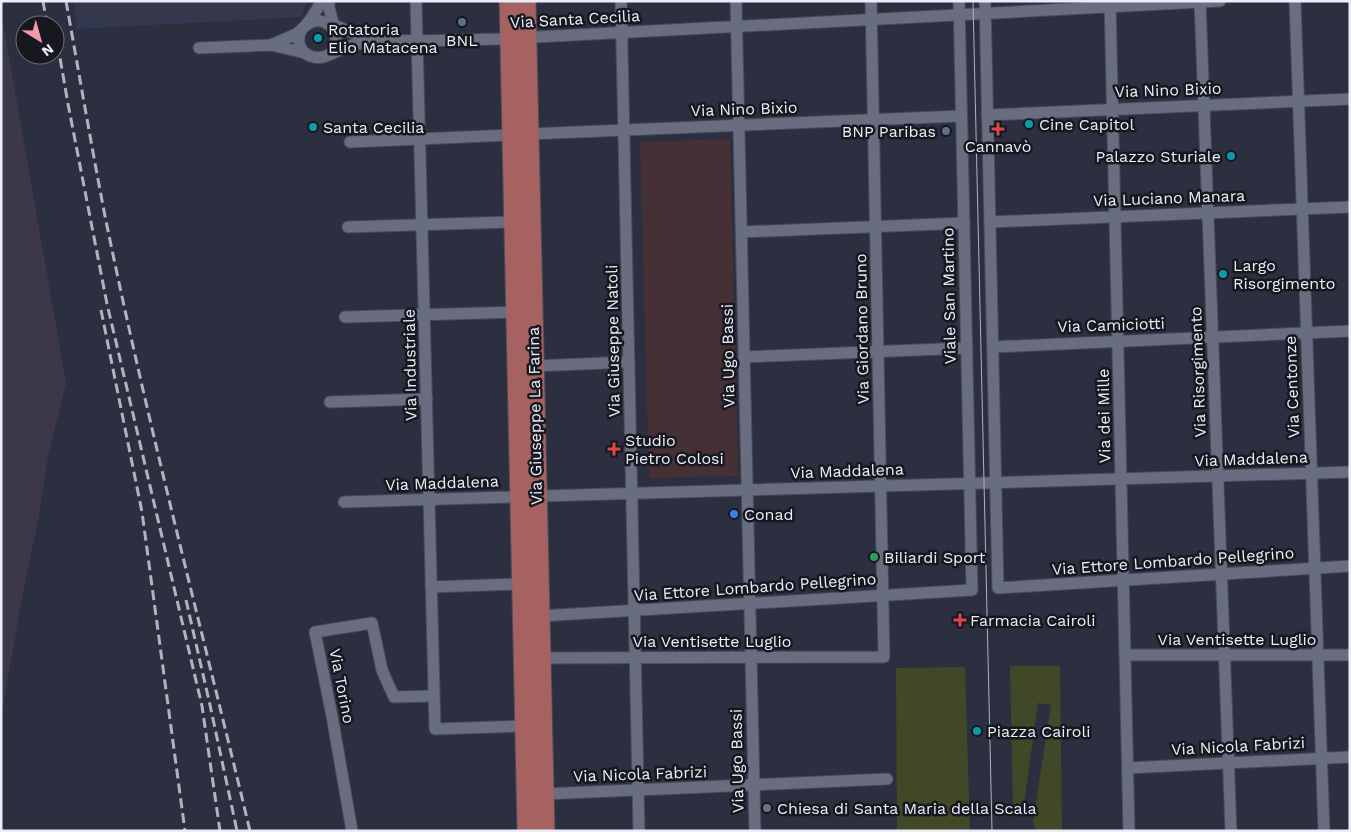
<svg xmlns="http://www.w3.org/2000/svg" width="1351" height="832" font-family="'Work Sans',sans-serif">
  <rect width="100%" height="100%" fill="#2b2f3f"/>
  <path fill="#33384f" d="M 73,1 L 307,1 L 302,17 L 77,29 Z"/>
  <path fill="#3d3849" d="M 1,11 L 66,383 L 48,456 L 38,521 L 22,598 L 1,718 Z"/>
  <path fill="#453135" d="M 730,139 L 738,476 L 649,478 L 640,142 Z"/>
  <g fill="#404827">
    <path d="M 1010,666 L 1060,666 L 1062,831 L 1036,831 L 1033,822 L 1051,705 L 1038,703 L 1023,811 L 1013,808 Z"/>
    <path d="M 965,667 L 970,831 L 897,831 L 896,668 Z"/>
  </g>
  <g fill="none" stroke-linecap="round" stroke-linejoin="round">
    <defs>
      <g id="street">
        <path d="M 329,1 L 329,8 L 335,30"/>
        <path d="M 416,1 L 435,729 L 524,726"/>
        <path d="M 621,1 L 639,831"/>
        <path d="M 736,1 L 755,831"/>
        <path d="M 985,1 L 998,588 L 1350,566"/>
        <path d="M 1110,1 L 1129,831"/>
        <path d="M 1200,1 L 1231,831"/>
        <path d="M 1295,1 L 1324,831"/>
        <path d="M 328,24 L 334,25 L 358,35 L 382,40 L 417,41 L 499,39 L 1220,1"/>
        <path d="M 306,25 L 310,20 L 322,1"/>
        <path d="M 271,45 C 279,41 288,38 296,34 C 301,31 303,27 308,24 C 319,16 335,24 336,38 C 339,68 288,62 301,30"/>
        <path d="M 199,48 L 271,45 L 305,53"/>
        <path d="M 329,55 L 352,45 L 375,41"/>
        <path d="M 987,115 L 1350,99"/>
        <path d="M 529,134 L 961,116"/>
        <path d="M 350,142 L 511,135"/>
        <path d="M 990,222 L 1350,207"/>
        <path d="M 348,227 L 513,222"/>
        <path d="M 742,232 L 964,223"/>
        <path d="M 345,317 L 515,312"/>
        <path d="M 993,347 L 1350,331"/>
        <path d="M 744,357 L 967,348"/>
        <path d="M 534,366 L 629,362"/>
        <path d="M 330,402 L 427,399"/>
        <path d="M 344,502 L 1350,472"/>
        <path d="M 431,587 L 521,584"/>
        <path d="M 540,616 L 972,590 L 959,1"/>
        <path d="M 1125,655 L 1350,655"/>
        <path d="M 541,658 L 884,657 L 871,1"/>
        <path d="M 1128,768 L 1350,757"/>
        <path d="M 544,794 L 887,779"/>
        <path d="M 352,831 L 332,716 L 315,632 L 372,623 L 382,670 L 394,697 L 434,696"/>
      </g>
      <g id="primary">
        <path d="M 509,1 L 527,831"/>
        <path d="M 526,1 L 545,831"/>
      </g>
    </defs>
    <use href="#street" stroke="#484b59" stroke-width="13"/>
    <use href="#primary" stroke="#484b59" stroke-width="21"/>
    <use href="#street" stroke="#686d80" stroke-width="11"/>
    <use href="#primary" stroke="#a66261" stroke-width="19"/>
    <path stroke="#b0b3c0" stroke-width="1" d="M 973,1 L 992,831"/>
    <g stroke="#b0b3c0" stroke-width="3" stroke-dasharray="10 5" stroke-linecap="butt">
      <path d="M 43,1 L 47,25"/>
      <path d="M 66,1 C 79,73 91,144 105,216 C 147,422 201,626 250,831"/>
      <path d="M 55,29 L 68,104 L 107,304 L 202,706 L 220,831"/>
      <path d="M 101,310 L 142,512 L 185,831"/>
      <path d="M 186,600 L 210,705 L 237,831"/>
    </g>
  </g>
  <g fill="#5c6f8a" stroke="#16171f" stroke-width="2">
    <circle cx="462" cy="22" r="5"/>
    <circle cx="946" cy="131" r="5"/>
  </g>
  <g fill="#0f9aa8" stroke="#16171f" stroke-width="2">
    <circle cx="318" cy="38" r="5"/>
    <circle cx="1029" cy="124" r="5"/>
    <circle cx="313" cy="127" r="5"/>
    <circle cx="1231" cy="156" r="5"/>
    <circle cx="1223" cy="274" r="5"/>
    <circle cx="977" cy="731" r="5"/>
  </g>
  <g fill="#e0444e" stroke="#16171f" stroke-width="2">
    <path d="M995.5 121.5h5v5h5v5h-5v5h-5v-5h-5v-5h5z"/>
    <path d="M611.5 441.5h5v5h5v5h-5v5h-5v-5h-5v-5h5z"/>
    <path d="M957.5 612.5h5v5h5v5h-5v5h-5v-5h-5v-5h5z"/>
  </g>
  <circle fill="#3f7fe0" stroke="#16171f" stroke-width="2" cx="734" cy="514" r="5"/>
  <circle fill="#2e9e5b" stroke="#16171f" stroke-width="2" cx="874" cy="557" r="5"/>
  <circle fill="#6b7280" stroke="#16171f" stroke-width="2" cx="767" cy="808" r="5"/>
  <g text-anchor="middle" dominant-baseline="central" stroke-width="5" stroke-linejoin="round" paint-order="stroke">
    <g font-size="16" fill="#ebeef9" stroke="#16171f">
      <text transform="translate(575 19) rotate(-3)">Via Santa Cecilia</text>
      <text transform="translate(1168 90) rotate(-2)">Via Nino Bixio</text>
      <text transform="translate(744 109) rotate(-2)">Via Nino Bixio</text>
      <text transform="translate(1169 198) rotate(-2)">Via Luciano Manara</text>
      <text transform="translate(949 296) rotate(-91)">Viale San Martino</text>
      <text transform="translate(1111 325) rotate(-2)">Via Camiciotti</text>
      <text transform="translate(862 329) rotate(-91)">Via Giordano Bruno</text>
      <text transform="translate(613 341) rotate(-91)">Via Giuseppe Natoli</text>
      <text transform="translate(728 356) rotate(-91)">Via Ugo Bassi</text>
      <text transform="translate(410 365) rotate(-91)">Via Industriale</text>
      <text transform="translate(1198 372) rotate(-92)">Via Risorgimento</text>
      <text transform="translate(1292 387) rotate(-92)">Via Centonze</text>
      <text transform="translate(535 416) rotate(-91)">Via Giuseppe La Farina</text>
      <text transform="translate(1104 416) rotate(-91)">Via dei Mille</text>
      <text transform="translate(1251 459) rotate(-2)">Via Maddalena</text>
      <text transform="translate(847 471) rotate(-2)">Via Maddalena</text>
      <text transform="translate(442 483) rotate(-2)">Via Maddalena</text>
      <text transform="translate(1173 561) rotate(-4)">Via Ettore Lombardo Pellegrino</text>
      <text transform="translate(755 587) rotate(-4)">Via Ettore Lombardo Pellegrino</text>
      <text x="1237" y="639">Via Ventisette Luglio</text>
      <text x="712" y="641">Via Ventisette Luglio</text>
      <text transform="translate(342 686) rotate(79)">Via Torino</text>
      <text transform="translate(1238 746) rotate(-3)">Via Nicola Fabrizi</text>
      <text transform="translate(737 761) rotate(-91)">Via Ugo Bassi</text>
      <text transform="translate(640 774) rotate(-2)">Via Nicola Fabrizi</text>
    </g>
    <g font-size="16" fill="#ebeef9" stroke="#16171f" text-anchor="start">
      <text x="328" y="29">Rotatoria<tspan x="328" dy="18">Elio Matacena</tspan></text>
      <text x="462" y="40" text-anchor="middle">BNL</text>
      <text x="1039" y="124">Cine Capitol</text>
      <text x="323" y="127">Santa Cecilia</text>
      <text x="936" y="131" text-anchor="end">BNP Paribas</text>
      <text x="998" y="146" text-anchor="middle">Cannavò</text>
      <text x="1221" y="156" text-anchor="end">Palazzo Sturiale</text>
      <text x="1233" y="265">Largo<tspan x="1233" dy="18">Risorgimento</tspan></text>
      <text x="625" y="440">Studio<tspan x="625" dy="18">Pietro Colosi</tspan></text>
      <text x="744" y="514">Conad</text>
      <text x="884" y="557">Biliardi Sport</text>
      <text x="970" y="620">Farmacia Cairoli</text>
      <text x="987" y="731">Piazza Cairoli</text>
      <text x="777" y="808">Chiesa di Santa Maria della Scala</text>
    </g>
  </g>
  <rect width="1351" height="832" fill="none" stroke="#ebeef9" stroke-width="5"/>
  <g transform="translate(40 40) rotate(143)"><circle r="24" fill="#16171f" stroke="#6b6d76"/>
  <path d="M0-4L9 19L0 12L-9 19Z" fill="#f29aad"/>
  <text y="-8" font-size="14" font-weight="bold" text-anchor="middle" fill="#ebeef9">N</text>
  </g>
</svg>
